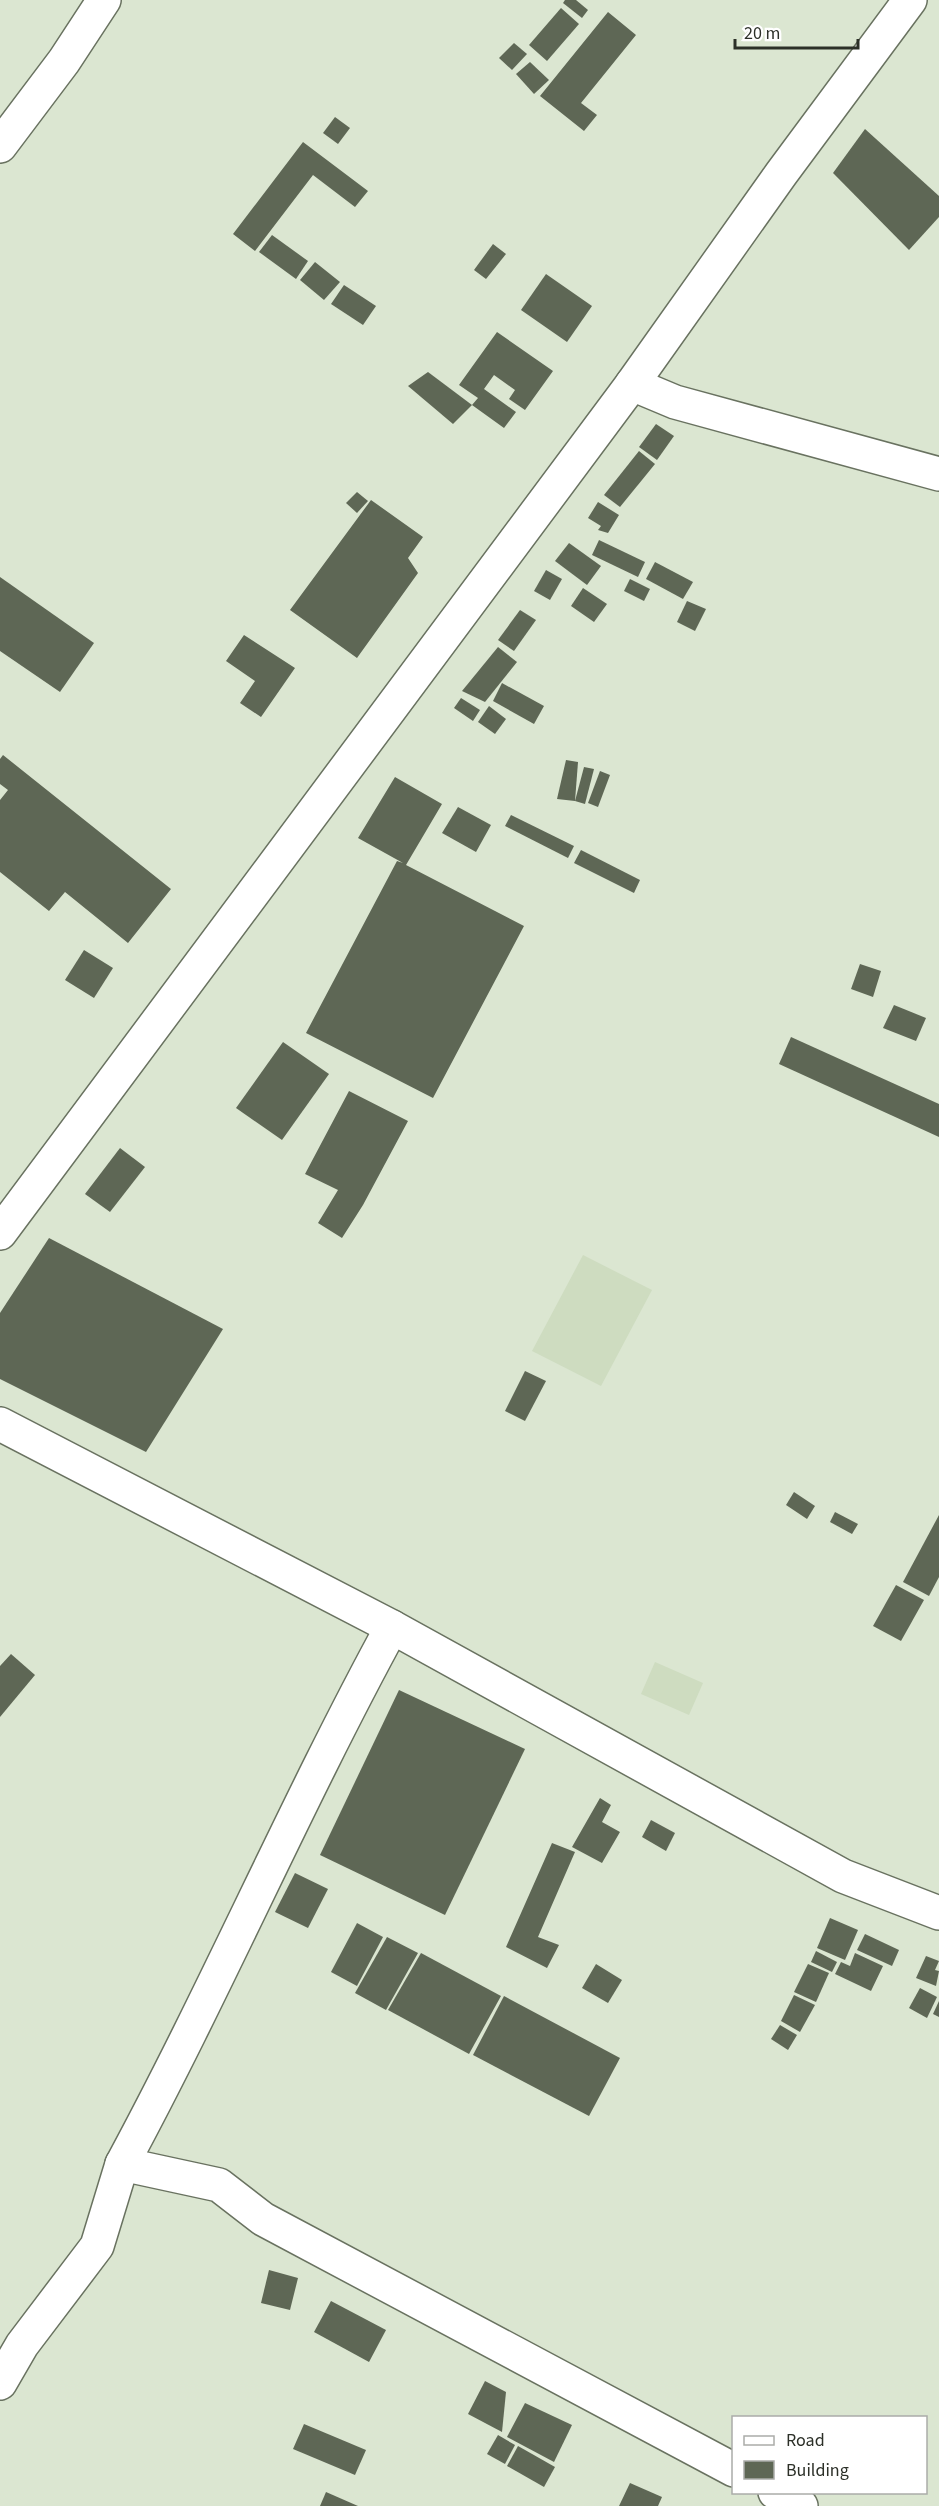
<svg xmlns="http://www.w3.org/2000/svg" width="939" height="2506" font-family="'Source Sans 3',sans-serif">
  <rect width="100%" height="100%" fill="#dbe6d1"/>
  <g fill="#cedcc0">
    <path d="M 583,1255 L 652,1290 L 601,1386 L 532,1351 Z"/>
    <path d="M 655,1662 L 703,1683 L 689,1715 L 641,1694 Z"/>
  </g>
  <g fill="#5e6755">
    <path d="M 565,0 L 576,0 L 588,10 L 582,18 L 563,3 Z"/>
    <path d="M 561,8 L 579,24 L 547,61 L 529,45 Z"/>
    <path d="M 608,12 L 636,35 L 581,103 L 597,115 L 584,131 L 540,96 Z"/>
    <path d="M 514,43 L 527,54 L 512,70 L 499,58 Z"/>
    <path d="M 530,62 L 549,80 L 534,94 L 516,74 Z"/>
    <path d="M 335,117 L 350,128 L 338,144 L 323,133 Z"/>
    <path d="M 865,129 L 939,196 L 939,217 L 909,250 L 833,173 Z"/>
    <path d="M 303,142 L 368,191 L 355,207 L 313,175 L 255,251 L 233,234 Z"/>
    <path d="M 272,235 L 308,261 L 296,279 L 259,252 Z"/>
    <path d="M 493,244 L 506,254 L 486,279 L 474,270 Z"/>
    <path d="M 315,262 L 340,282 L 324,300 L 300,280 Z"/>
    <path d="M 546,274 L 592,306 L 567,342 L 521,310 Z"/>
    <path d="M 344,285 L 376,306 L 363,325 L 331,304 Z"/>
    <path d="M 497,332 L 553,371 L 525,410 L 509,399 L 515,390 L 494,375 L 484,389 L 516,412 L 504,428 L 472,405 L 478,398 L 459,385 Z"/>
    <path d="M 428,372 L 472,405 L 453,424 L 408,386 Z"/>
    <path d="M 656,424 L 674,436 L 657,460 L 639,447 Z"/>
    <path d="M 639,451 L 655,464 L 620,507 L 604,495 Z"/>
    <path d="M 357,492 L 368,501 L 357,513 L 346,503 Z"/>
    <path d="M 371,500 L 423,537 L 408,558 L 418,573 L 357,658 L 290,610 Z"/>
    <path d="M 598,502 L 619,515 L 608,533 L 598,530 L 601,526 L 588,518 Z"/>
    <path d="M 599,540 L 645,562 L 638,577 L 592,555 Z"/>
    <path d="M 569,543 L 601,566 L 587,585 L 555,561 Z"/>
    <path d="M 655,562 L 693,582 L 683,599 L 646,579 Z"/>
    <path d="M 546,570 L 562,579 L 550,600 L 534,591 Z"/>
    <path d="M 0,577 L 94,643 L 60,692 L 0,651 Z"/>
    <path d="M 630,579 L 650,589 L 644,601 L 624,591 Z"/>
    <path d="M 583,588 L 607,604 L 594,622 L 571,606 Z"/>
    <path d="M 687,601 L 706,609 L 695,631 L 677,622 Z"/>
    <path d="M 520,610 L 536,620 L 514,651 L 498,640 Z"/>
    <path d="M 244,635 L 295,668 L 261,717 L 240,703 L 255,681 L 226,661 Z"/>
    <path d="M 498,647 L 517,662 L 485,702 L 462,691 Z"/>
    <path d="M 502,683 L 544,706 L 534,724 L 493,701 Z"/>
    <path d="M 461,698 L 480,710 L 473,721 L 454,708 Z"/>
    <path d="M 489,706 L 506,719 L 495,734 L 478,722 Z"/>
    <path d="M 3,755 L 171,889 L 128,943 L 65,892 L 49,911 L 0,872 L 0,800 L 8,790 L 0,784 L 0,759 Z"/>
    <path d="M 566,760 L 578,762 L 575,801 L 557,799 Z"/>
    <path d="M 584,767 L 594,769 L 585,804 L 575,801 Z"/>
    <path d="M 600,771 L 610,775 L 598,807 L 588,803 Z"/>
    <path d="M 395,777 L 442,804 L 406,865 L 524,926 L 433,1098 L 306,1033 L 397,861 L 403,863 L 358,838 Z"/>
    <path d="M 458,807 L 491,825 L 476,852 L 442,833 Z"/>
    <path d="M 511,815 L 574,846 L 568,858 L 505,826 Z"/>
    <path d="M 581,850 L 640,880 L 634,893 L 574,863 Z"/>
    <path d="M 84,950 L 113,968 L 94,998 L 65,980 Z"/>
    <path d="M 860,964 L 881,971 L 873,997 L 851,989 Z"/>
    <path d="M 894,1005 L 926,1018 L 916,1041 L 883,1028 Z"/>
    <path d="M 791,1037 L 939,1104 L 939,1137 L 779,1064 Z"/>
    <path d="M 283,1042 L 329,1074 L 282,1140 L 236,1108 Z"/>
    <path d="M 349,1091 L 408,1121 L 363,1205 L 342,1238 L 318,1223 L 338,1190 L 305,1174 Z"/>
    <path d="M 120,1148 L 145,1167 L 110,1212 L 85,1194 Z"/>
    <path d="M 49,1238 L 223,1329 L 146,1452 L 0,1379 L 0,1313 Z"/>
    <path d="M 525,1371 L 546,1381 L 525,1421 L 505,1411 Z"/>
    <path d="M 794,1492 L 815,1506 L 807,1519 L 786,1505 Z"/>
    <path d="M 835,1512 L 858,1524 L 852,1534 L 830,1522 Z"/>
    <path d="M 939,1515 L 939,1577 L 929,1596 L 903,1582 Z"/>
    <path d="M 896,1585 L 924,1600 L 901,1641 L 873,1626 Z"/>
    <path d="M 11,1654 L 35,1675 L 0,1717 L 0,1666 Z"/>
    <path d="M 399,1690 L 525,1749 L 445,1915 L 320,1855 Z"/>
    <path d="M 600,1798 L 611,1805 L 602,1822 L 620,1832 L 602,1863 L 572,1847 Z"/>
    <path d="M 651,1820 L 675,1833 L 666,1851 L 642,1837 Z"/>
    <path d="M 552,1843 L 575,1852 L 538,1937 L 559,1945 L 547,1968 L 506,1947 Z"/>
    <path d="M 295,1873 L 328,1889 L 308,1928 L 275,1912 Z"/>
    <path d="M 830,1918 L 858,1930 L 845,1960 L 817,1948 Z"/>
    <path d="M 357,1923 L 383,1937 L 357,1986 L 331,1972 Z"/>
    <path d="M 865,1934 L 899,1950 L 892,1966 L 857,1950 Z"/>
    <path d="M 387,1937 L 418,1953 L 386,2010 L 355,1993 Z"/>
    <path d="M 816,1951 L 837,1962 L 832,1972 L 811,1962 Z"/>
    <path d="M 421,1953 L 501,1996 L 469,2054 L 388,2010 Z"/>
    <path d="M 855,1953 L 883,1966 L 871,1991 L 835,1974 L 841,1962 L 850,1966 Z"/>
    <path d="M 926,1956 L 939,1961 L 935,1970 L 939,1971 L 936,1986 L 916,1978 Z"/>
    <path d="M 596,1964 L 622,1980 L 608,2003 L 582,1988 Z"/>
    <path d="M 808,1964 L 829,1973 L 816,2002 L 794,1992 Z"/>
    <path d="M 920,1988 L 937,1997 L 927,2018 L 909,2008 Z"/>
    <path d="M 794,1995 L 815,2005 L 800,2032 L 781,2021 Z"/>
    <path d="M 504,1996 L 620,2058 L 589,2116 L 473,2055 Z"/>
    <path d="M 939,2001 L 939,2017 L 933,2014 Z"/>
    <path d="M 780,2025 L 797,2035 L 788,2050 L 771,2039 Z"/>
    <path d="M 269,2270 L 298,2278 L 290,2310 L 261,2303 Z"/>
    <path d="M 331,2301 L 386,2330 L 369,2362 L 314,2332 Z"/>
    <path d="M 485,2381 L 506,2392 L 502,2432 L 468,2414 Z"/>
    <path d="M 525,2403 L 572,2425 L 554,2462 L 507,2437 Z"/>
    <path d="M 304,2424 L 366,2450 L 355,2475 L 293,2449 Z"/>
    <path d="M 498,2435 L 515,2445 L 505,2464 L 487,2454 Z"/>
    <path d="M 518,2446 L 555,2467 L 544,2487 L 507,2466 Z"/>
    <path d="M 630,2483 L 662,2497 L 658,2506 L 619,2506 Z"/>
    <path d="M 326,2492 L 358,2506 L 320,2506 Z"/>
  </g>
  <g fill="none" stroke-linecap="round" stroke-linejoin="round">
    <defs>
      <g id="minor">
        <path d="M 0,146 L 64,61 L 104,0"/>
        <path d="M 632,384 L 675,402 L 939,474"/>
        <path d="M 0,1233 L 632,384 L 781,174 L 910,0"/>
        <path d="M 0,1424 L 392,1627 L 843,1876 L 939,1913"/>
        <path d="M 392,1627 C 296,1803 217,1988 122,2164 L 219,2185 L 263,2219 L 734,2470"/>
        <path d="M 0,2383 L 22,2345 L 97,2246 L 122,2164"/>
        <path d="M 775,2492 L 801,2506"/>
      </g>
    </defs>
    <use href="#minor" stroke="#697260" stroke-width="36"/>
    <use href="#minor" stroke="#fff" stroke-width="33"/>
  </g>
  <rect x="732" y="2416" width="195" height="78" fill="#ffffff" stroke="#abaca9" stroke-width="1.5"/>
  <rect x="744" y="2436" width="30" height="9" fill="#ffffff" stroke="#abaca9" stroke-width="1.5"/>
  <text x="786" y="2446" font-size="18" fill="#2c3028">Road</text>
  <rect x="744" y="2461" width="30" height="18" fill="#5e6755" stroke="#abaca9" stroke-width="1.5"/>
  <text x="786" y="2476" font-size="18" fill="#2c3028">Building</text>
  <path d="M735 39v9h123v-9" fill="none" stroke="#2c3028" stroke-width="3"/>
  <text x="744" y="39" font-size="18" fill="#2c3028" stroke="#ffffff" stroke-width="4.5" paint-order="stroke">20 m</text>
</svg>
